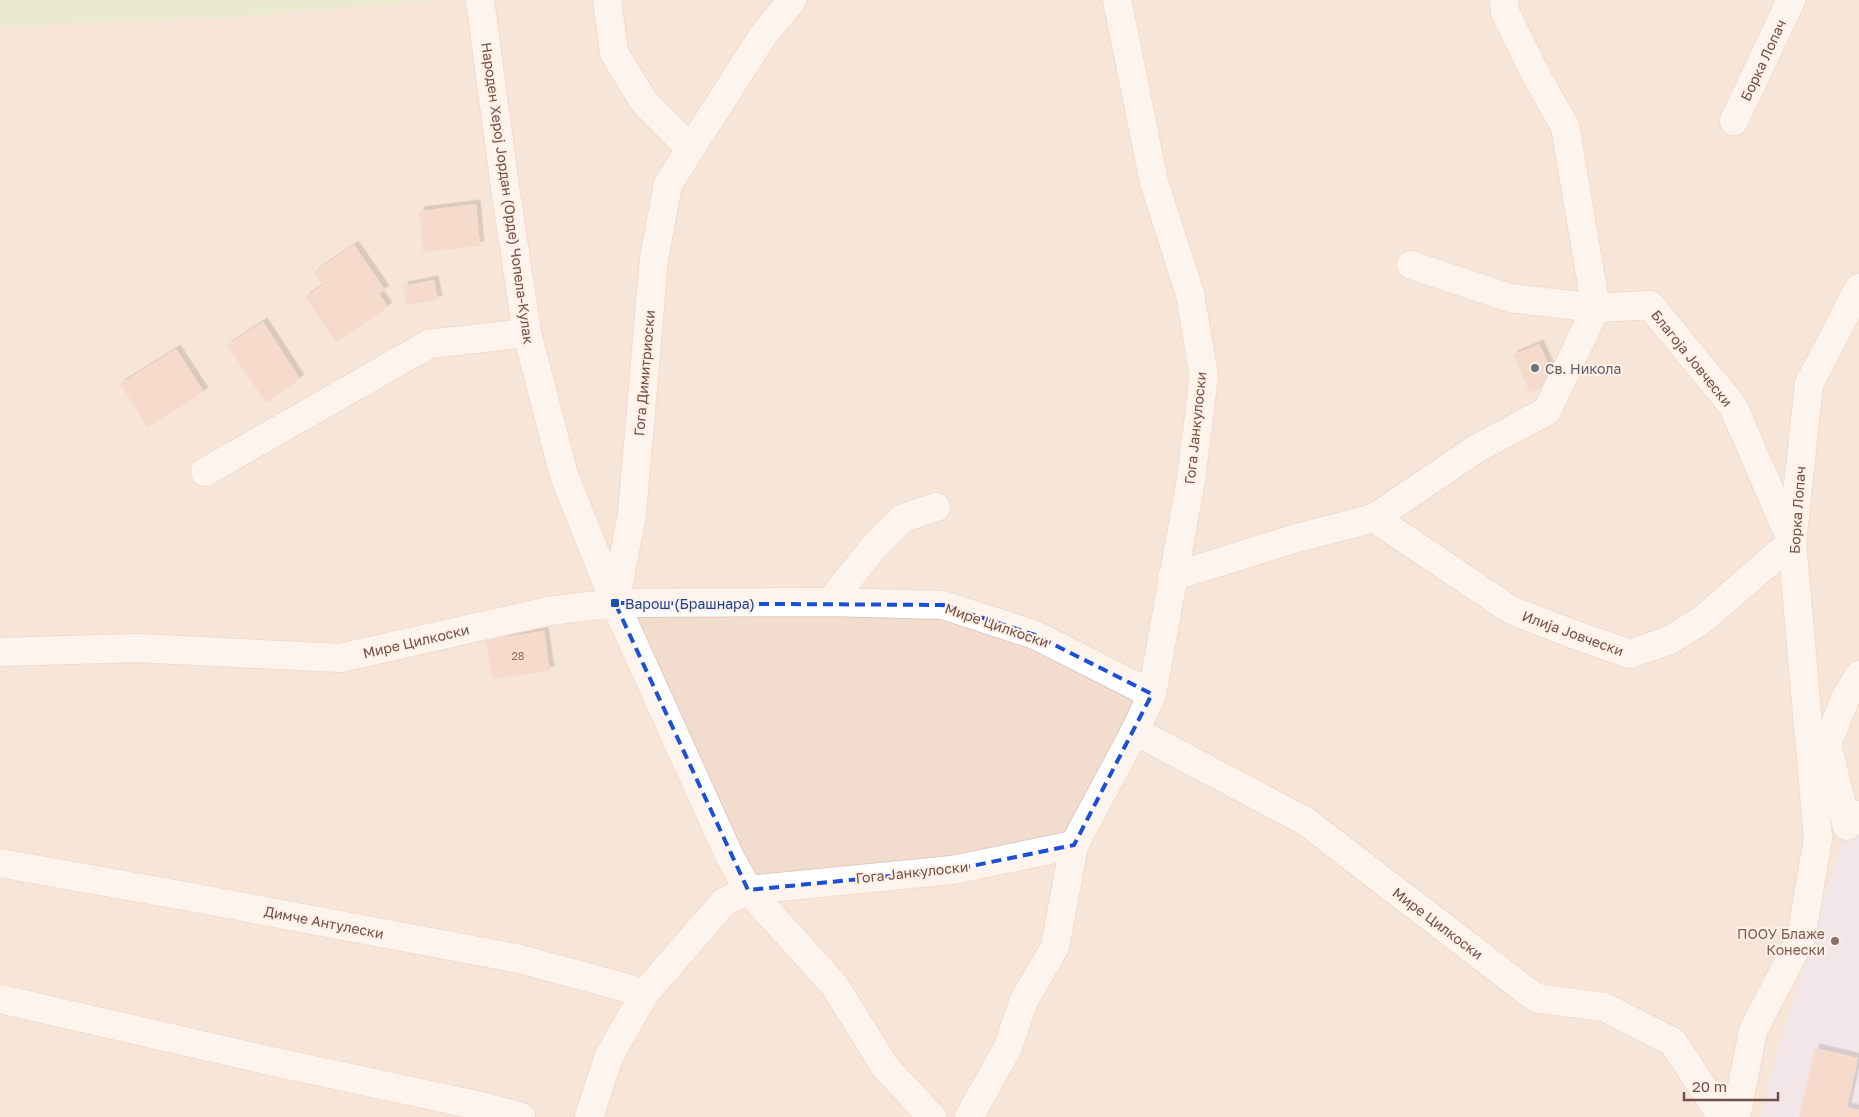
<svg xmlns="http://www.w3.org/2000/svg" width="1859" height="1117" font-family="'Golos Text',sans-serif">
  <defs>
    <filter id="shadow"><feDropShadow dx="4.5" dy="-4.5" stdDeviation="0" flood-color="#0004"/></filter>
  </defs>
  <rect width="100%" height="100%" fill="#fbecdf"/>
  <rect fill="#f2dcce" x="0" y="0" width="1859" height="1117"/>
  <path fill="#e9ddf6" d="M 1859,824 L 1859,1117 L 1761,1117 L 1776,1057 L 1847,826 Z"/>
  <path fill="#d5e7bf" d="M 0,0 L 446,0 L 235,17 L 0,27 Z"/>
  <g fill="#efc6b8" filter="url(#shadow)">
    <path d="M 476,204 L 480,246 L 423,252 L 419,211 Z"/>
    <path d="M 354,245 L 385,290 L 379,294 L 388,307 L 336,342 L 305,297 L 323,285 L 314,272 Z"/>
    <path d="M 434,280 L 438,300 L 406,305 L 403,286 Z"/>
    <path d="M 263,322 L 300,379 L 266,403 L 227,345 Z"/>
    <path d="M 1539,344 L 1556,381 L 1530,393 L 1513,355 Z"/>
    <path d="M 176,349 L 204,392 L 148,427 L 120,384 Z"/>
    <path d="M 544,631 L 550,671 L 492,679 L 486,640 Z"/>
    <path d="M 1815,1048 L 1858,1058 L 1847,1107 L 1859,1110 L 1859,1117 L 1799,1117 Z"/>
  </g>
  <g fill="none" stroke-linecap="round" stroke-linejoin="round">
    <defs>
      <g id="street">
        <path d="M 607,0 L 614,53 L 645,103 L 690,148"/>
        <path d="M 1734,121 L 1791,0"/>
        <path d="M 205,472 L 429,344 L 527,333"/>
        <path d="M 1374,518 L 1476,449 L 1547,411 L 1596,308 L 1565,126 L 1538,79 L 1505,12 L 1504,0"/>
        <path d="M 1172,577 L 1290,540 L 1374,518 L 1511,610 L 1570,633 L 1630,654 L 1670,640 L 1702,620 L 1792,542 L 1733,406 L 1650,305 L 1596,308 L 1510,298 L 1411,265"/>
        <path d="M 830,602 L 873,548 L 903,518 L 936,507"/>
        <path d="M 615,603 L 632,514 L 654,259 L 668,184 L 764,34 L 792,0"/>
        <path d="M 0,652 L 137,648 L 340,658 L 549,611 L 615,603 L 830,602 L 943,605 L 1035,635 L 1152,694"/>
        <path d="M 1859,675 L 1846,697 L 1827,744 L 1847,826 L 1859,815"/>
        <path d="M 1135,731 L 1305,821 L 1536,998 L 1604,1007 L 1673,1042 L 1722,1117"/>
        <path d="M 0,863 L 185,896 L 520,959 L 645,993"/>
        <path d="M 748,890 L 952,870 L 1074,845"/>
        <path d="M 0,999 L 280,1063 L 485,1107 L 521,1117"/>
        <path d="M 969,1117 L 1008,1047 L 1024,1000 L 1055,947 L 1074,845 L 1135,731 L 1152,694 L 1191,480 L 1204,376 L 1190,294 L 1154,182 L 1117,0"/>
        <path d="M 1736,1117 L 1753,1031 L 1801,938 L 1818,838 L 1792,542 L 1809,384 L 1859,288"/>
      </g>
      <g id="secondary">
        <path d="M 480,0 L 505,187 L 527,333 L 564,475 L 615,603 L 729,855 L 748,890 L 835,986 L 885,1067 L 932,1117"/>
        <path d="M 589,1117 L 609,1056 L 645,993 L 724,902 L 748,890"/>
      </g>
    </defs>
    <use href="#street" stroke="#e0c9bf" stroke-width="30"/>
    <use href="#secondary" stroke="#e5c9bc" stroke-width="30"/>
    <use href="#street" stroke="#fff" stroke-width="28"/>
    <use href="#secondary" stroke="#fff" stroke-width="28"/>
  </g>
  <path d="M0 0H1859V1117H0ZM 615,603 L 943,605 L 1035,635 L 1152,694 L 1074,845 L 952,870 L 748,890 Z" fill="#fbecdf" fill-opacity=".55" fill-rule="evenodd"/>
  <path fill="none" stroke="#1d4ed8" stroke-width="4" stroke-dasharray="10 6" stroke-linejoin="round" d="M 615,603 L 943,605 L 1035,635 L 1152,694 L 1074,845 L 952,870 L 748,890 Z"/>
  <circle fill="#6b7280" stroke="#fef0e5" stroke-width="2" cx="1535" cy="368" r="5"/>
  <rect fill="#1a4fb4" stroke="#fef0e5" stroke-width="2" x="610" y="598" width="10" height="10" rx="2.5"/>
  <circle fill="#8d6e63" stroke="#fef0e5" stroke-width="2" cx="1835" cy="941" r="5"/>
  <g text-anchor="middle" dominant-baseline="central" stroke-width="4" stroke-linejoin="round" paint-order="stroke">
    <g font-size="11" fill="#906e65">
      <text x="518" y="655">28</text>
    </g>
    <g font-size="14" fill="#705049" stroke="#fef0e5">
      <text transform="translate(1763 60) rotate(-65)">Борка Лопач</text>
      <text transform="translate(508 193) rotate(82)">Народен Херој Јордан (Орде) Чопела-Кулак</text>
      <text transform="translate(1692 358) rotate(51)">Благоја Јовчески</text>
      <text transform="translate(644 373) rotate(-85)">Гога Димитриоски</text>
      <text transform="translate(1195 428) rotate(-84)">Гога Јанкулоски</text>
      <text transform="translate(1797 510) rotate(-86)">Борка Лопач</text>
      <text transform="translate(997 625) rotate(19)">Мире Цилкоски</text>
      <text transform="translate(1573 633) rotate(20)">Илија Јовчески</text>
      <text transform="translate(416 641) rotate(-13)">Мире Цилкоски</text>
      <text transform="translate(912 872) rotate(-6)">Гога Јанкулоски</text>
      <text transform="translate(324 922) rotate(11)">Димче Антулески</text>
      <text transform="translate(1438 923) rotate(37)">Мире Цилкоски</text>
    </g>
    <g font-size="14" fill="#5b616d" stroke="#fef0e5" text-anchor="start">
      <text x="1545" y="368">Св. Никола</text>
    </g>
    <g font-size="14" fill="#164399" stroke="#fef0e5" text-anchor="start">
      <text x="625" y="603">Варош (Брашнара)</text>
    </g>
    <g font-size="14" fill="#785e54" stroke="#fef0e5" text-anchor="end">
      <text x="1825" y="933">ПООУ Блаже<tspan x="1825" dy="16">Конески</tspan></text>
    </g>
  </g>
  <path d="M1684 1092v8h94v-8" fill="none" stroke="#705049" stroke-width="2.5"/>
  <text x="1692" y="1092" font-size="15" fill="#705049" stroke="#fef0e5" stroke-width="4" paint-order="stroke">20 m</text>
</svg>
